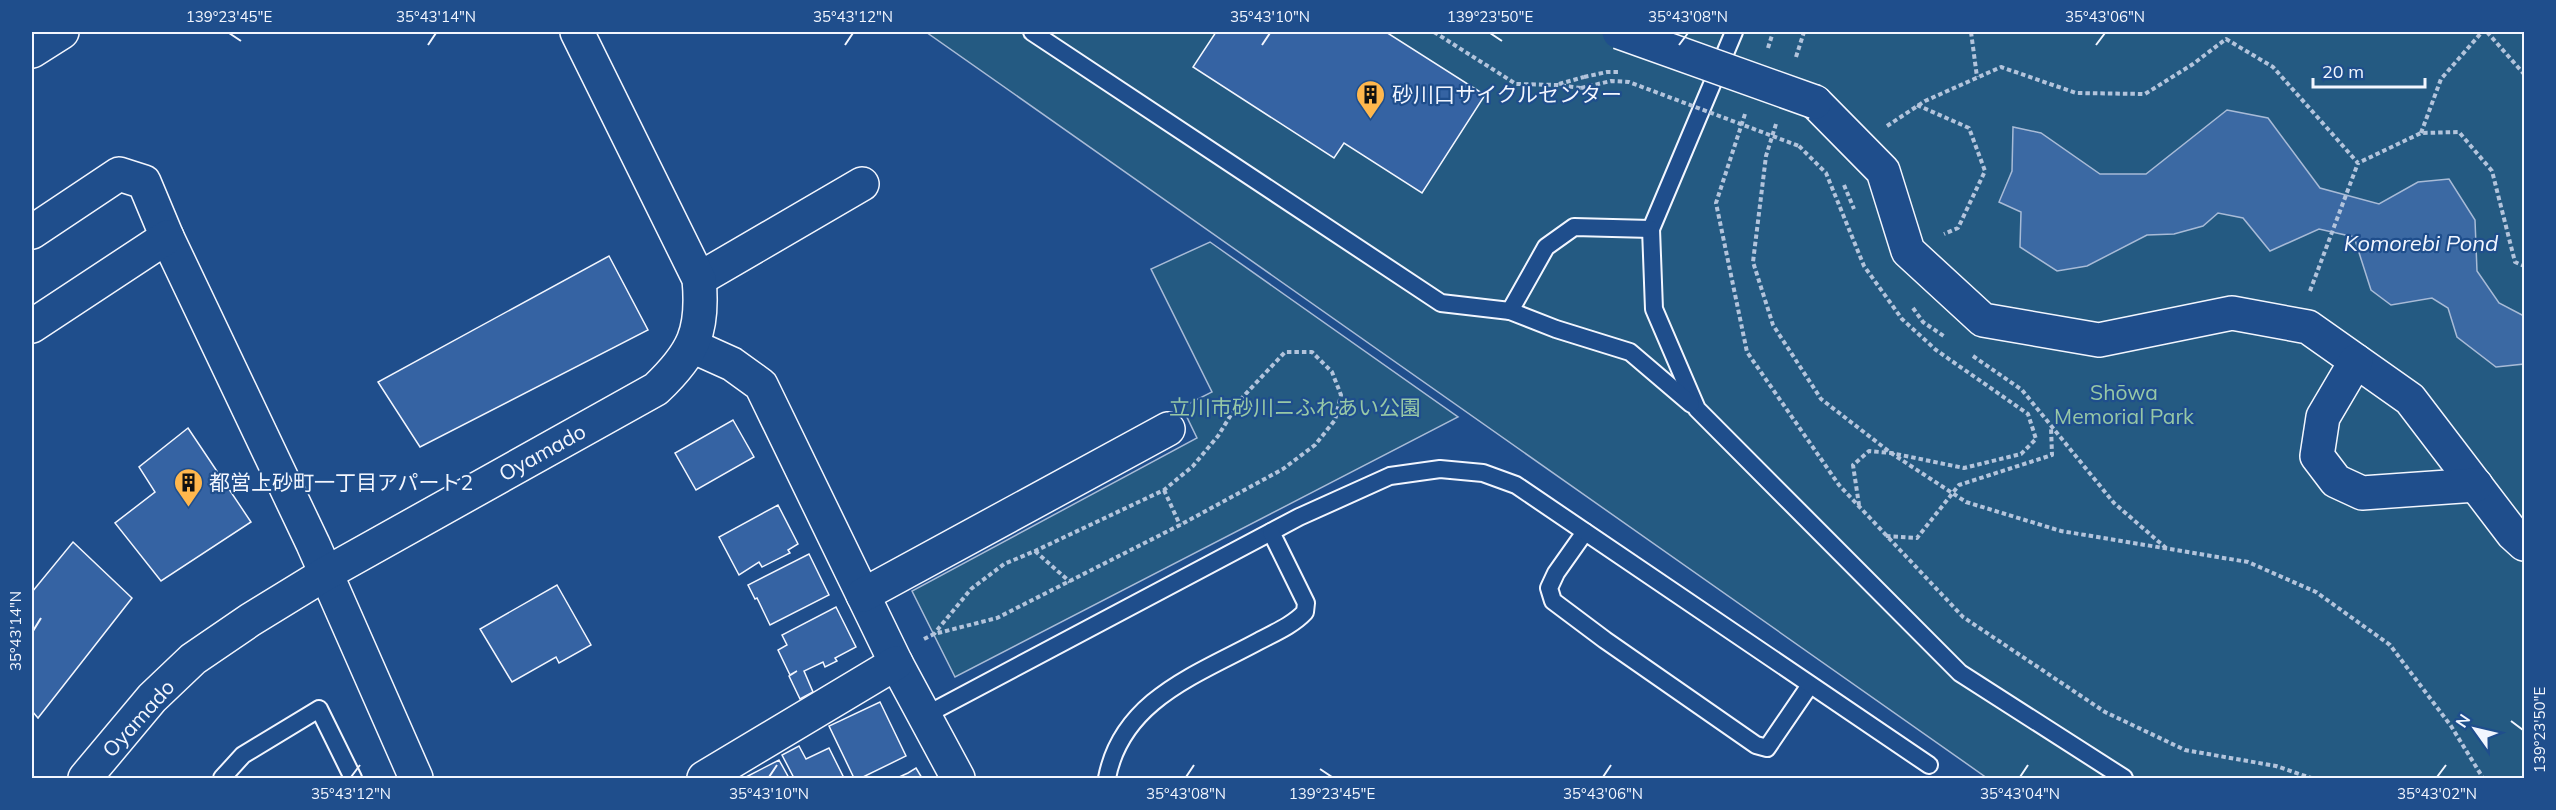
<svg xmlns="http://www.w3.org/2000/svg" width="2556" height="810" font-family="Mulish,'Noto Sans JP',sans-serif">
  <rect width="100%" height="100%" fill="#1f4e8c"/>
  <g fill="#245a82" stroke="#a8bbd7" stroke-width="1.5">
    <path d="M 926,32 L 2524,32 L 2524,778 L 1987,778 Z"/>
    <path d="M 1210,242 L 1458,417 L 955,677 L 912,591 L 1197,438 L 1182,407 L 1212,392 L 1151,269 Z"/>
  </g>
  <path fill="#3b69a3" stroke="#a8bbd7" stroke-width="1.5" d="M 2227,110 L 2268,118 L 2320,188 L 2379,204 L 2418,182 L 2449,179 L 2475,220 L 2477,271 L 2499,303 L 2524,316 L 2524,364 L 2496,367 L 2457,337 L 2448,308 L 2432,298 L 2391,305 L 2371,290 L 2354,237 L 2319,229 L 2270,251 L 2243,218 L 2218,213 L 2203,226 L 2174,234 L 2147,235 L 2087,266 L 2057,271 L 2020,247 L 2021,212 L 1999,202 L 2012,171 L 2013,127 L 2041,133 L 2100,174 L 2146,174 Z"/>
  <g fill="#3563a3" stroke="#f2f6ff" stroke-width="1.5">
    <path d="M 1216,32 L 1386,32 L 1485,95 L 1422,193 L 1344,143 L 1334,158 L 1193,67 Z"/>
    <path d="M 609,256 L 648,330 L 420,447 L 378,382 Z"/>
    <path d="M 733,420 L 754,457 L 696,490 L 675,453 Z"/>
    <path d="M 188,428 L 251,522 L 161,581 L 115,523 L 155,492 L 139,467 Z"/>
    <path d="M 778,505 L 798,544 L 788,550 L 790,553 L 762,567 L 759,562 L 739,575 L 719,537 Z"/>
    <path d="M 73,542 L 132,598 L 38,718 L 32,711 L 32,592 Z"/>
    <path d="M 809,554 L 829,595 L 770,625 L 757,598 L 755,599 L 748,585 Z"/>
    <path d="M 557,585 L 591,645 L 559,663 L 556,657 L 512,682 L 480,629 Z"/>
    <path d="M 836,607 L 856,647 L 835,658 L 837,661 L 825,667 L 823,662 L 804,671 L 813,692 L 800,699 L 789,676 L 797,671 L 790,675 L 778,650 L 787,645 L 782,635 Z"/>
    <path d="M 880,702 L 906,756 L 861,778 L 854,778 L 829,726 Z"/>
    <path d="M 799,746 L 806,759 L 829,748 L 844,778 L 794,778 L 782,755 Z"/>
    <path d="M 779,760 L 789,778 L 747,778 L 746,777 Z"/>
    <path d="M 916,768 L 922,778 L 897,778 L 908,773 Z"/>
  </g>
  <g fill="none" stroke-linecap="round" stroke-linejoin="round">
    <defs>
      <g id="lane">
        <path d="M 1032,32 L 1441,303 L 1510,311"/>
        <path d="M 1734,32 L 1651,229 L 1654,309 L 1697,409 L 1960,673 L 2124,778"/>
        <path d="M 1651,229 L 1574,227 L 1546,247 L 1510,311 L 1556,329 L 1630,352 L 1691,404"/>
        <path d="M 1585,532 L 1556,573 L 1549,588 L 1553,601 L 1605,640 L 1756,745 L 1767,748 L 1810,685"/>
        <path d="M 924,716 L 1299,517 L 1390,476 L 1440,469 L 1483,473 L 1516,485 L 1929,765"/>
        <path d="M 222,778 L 243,755 L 319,709 L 353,778"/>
        <path d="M 1107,778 C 1122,700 1196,675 1259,641 C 1274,633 1293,625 1305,612 L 1306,603 L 1271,532"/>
      </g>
      <g id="street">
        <path d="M 1815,102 L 1883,171 L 1908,251 L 1983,320 L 2099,340 L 2232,313 L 2308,327 L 2410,399 L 2513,534 L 2524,544"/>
        <path d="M 32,232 L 119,174 L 144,182 L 167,237 L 313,544 L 416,778"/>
        <path d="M 699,279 L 862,184"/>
        <path d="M 32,326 L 167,237"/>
        <path d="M 692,346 L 732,364 L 761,385 L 896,663 L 958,778"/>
        <path d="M 2356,361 L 2323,417 L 2317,456 L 2336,481 L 2362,493 L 2476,485"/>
        <path d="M 863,595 L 1168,429"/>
        <path d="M 704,778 L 896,663"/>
      </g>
      <g id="secondary">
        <path d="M 32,51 L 62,32"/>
        <path d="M 85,778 L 152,698 L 193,659 L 250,620 L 325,574 L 656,389 C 694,353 704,331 699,279 L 577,32"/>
      </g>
    </defs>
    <use href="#lane" stroke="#f2f6ff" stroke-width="20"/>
    <use href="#street" stroke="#f2f6ff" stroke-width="36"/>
    <use href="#secondary" stroke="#f2f6ff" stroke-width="36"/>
    <g stroke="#b3c4dc" stroke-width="4" stroke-dasharray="4.5 3" stroke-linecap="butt">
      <path d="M 1434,32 L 1516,84 L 1558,85 L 1581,88"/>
      <path d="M 1971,32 L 1977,77"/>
      <path d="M 2487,32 L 2524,74"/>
      <path d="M 1768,48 L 1773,32"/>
      <path d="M 1796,57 L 1804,32"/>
      <path d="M 1559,84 L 1584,77"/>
      <path d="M 1917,105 L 1969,128 L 1985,171 L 1958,228 L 1944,234"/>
      <path d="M 1745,114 L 1716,203 L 1747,352 L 1839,485 L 1963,617 L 2105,712 L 2185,750 L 2276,766 L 2311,778"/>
      <path d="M 1776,124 L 1766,156 L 1753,262 L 1773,325 L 1821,399 L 1891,453 L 1966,502 L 2061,531 L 2248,562 L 2316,592 L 2390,645 L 2451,726 L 2483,778"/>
      <path d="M 1887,126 L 1925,101 L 2001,67 L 2076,93 L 2145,94 L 2193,64 L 2226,39 L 2273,67 L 2358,163 L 2421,133 L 2459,132 L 2492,171 L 2515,262 L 2524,266"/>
      <path d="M 2421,133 L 2441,79 L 2482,32"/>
      <path d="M 1799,146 L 1826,173 L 1864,266 L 1902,319 L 1936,350 L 2028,414 L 2036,439 L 2021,454 L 1964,468 L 1891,453 L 1869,451 L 1853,465 L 1859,505"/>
      <path d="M 1844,185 L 1854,209"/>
      <path d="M 2310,291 L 2358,163"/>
      <path d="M 1913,308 L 1923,322 L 1945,337"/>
      <path d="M 1973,356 L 2022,390 L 2114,503 L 2166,548"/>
      <path d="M 1164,490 L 1180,525"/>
      <path d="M 1886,536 L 1917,538 L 1959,485 L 2052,455 L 2051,427"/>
      <path d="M 1035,551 L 1070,582"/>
      <path d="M 924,639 L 934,634 L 997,618 L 1180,525 L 1283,469 L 1315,445 L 1335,420 L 1341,395 L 1332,372 L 1312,352 L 1285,352 L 1240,400 L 1218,436 L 1193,466 L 1164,490 L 1035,551 L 1004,564 L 971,589 L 934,634"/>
    </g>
    <use href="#lane" stroke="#1f4e8c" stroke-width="16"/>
    <use href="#street" stroke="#1f4e8c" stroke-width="33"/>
    <use href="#secondary" stroke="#1f4e8c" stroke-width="33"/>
    <defs>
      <path id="street-bridge" d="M 1619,32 L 1815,102"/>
    </defs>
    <use href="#street-bridge" stroke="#f2f6ff" stroke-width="36" stroke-linecap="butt"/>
    <g stroke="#b3c4dc" stroke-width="4" stroke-dasharray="4.5 3" stroke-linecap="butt">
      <path d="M 1584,77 L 1607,72 L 1618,72"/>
      <path d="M 1581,88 L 1611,81 L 1629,82 L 1799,146"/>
    </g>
    <use href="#street-bridge" stroke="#1f4e8c" stroke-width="33"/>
  </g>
  <path fill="none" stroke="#f2f6ff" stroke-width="2" d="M 229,33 L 241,41M 1490,33 L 1502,41M 428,45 L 436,33M 845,45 L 853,33M 1262,45 L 1270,33M 1679,45 L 1688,33M 2096,45 L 2105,33M 33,631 L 41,618M 2511,721 L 2523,730M 1320,769 L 1332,777M 351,777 L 360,765M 769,777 L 777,765M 1186,777 L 1194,765M 1603,777 L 1611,765M 2020,777 L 2028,765M 2437,777 L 2446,765"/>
  <defs>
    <symbol id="building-pin" viewBox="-11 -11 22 30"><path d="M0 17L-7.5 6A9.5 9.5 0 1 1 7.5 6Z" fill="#ffb74d" stroke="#1f4e8c"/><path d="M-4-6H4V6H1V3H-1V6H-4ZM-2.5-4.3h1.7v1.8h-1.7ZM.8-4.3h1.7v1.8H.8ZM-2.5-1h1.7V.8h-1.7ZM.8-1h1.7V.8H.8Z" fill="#111"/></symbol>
  </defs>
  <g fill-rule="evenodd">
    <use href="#building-pin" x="1354" y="78" width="33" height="45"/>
    <use href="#building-pin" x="172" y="466" width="33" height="45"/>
  </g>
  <g text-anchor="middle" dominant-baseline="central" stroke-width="4.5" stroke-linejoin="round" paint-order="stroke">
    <g font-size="21" fill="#f2f6ff" stroke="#1f4e8c" text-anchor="start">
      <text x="1392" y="94">砂川口サイクルセンター</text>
      <text x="209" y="482">都営上砂町一丁目アパート2</text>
    </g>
    <g font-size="21" fill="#97c8a6" stroke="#1f4e8c">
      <text x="2124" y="392">Shōwa<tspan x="2124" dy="24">Memorial Park</tspan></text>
      <text x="1295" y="407">立川市砂川ニふれあい公園</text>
    </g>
    <g font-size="21" fill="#f2f6ff" stroke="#1f4e8c">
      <text transform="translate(542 452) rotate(-29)">Oyamado</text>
      <text transform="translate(138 718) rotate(-48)">Oyamado</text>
    </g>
    <g font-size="22" font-style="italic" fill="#f2f6ff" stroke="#1f4e8c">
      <text x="2421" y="243">Komorebi Pond</text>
    </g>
  </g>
  <rect width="2556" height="810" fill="none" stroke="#1f4e8c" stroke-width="66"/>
  <g transform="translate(2475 729) rotate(304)" stroke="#1f4e8c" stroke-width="4.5" paint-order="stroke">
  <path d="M0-4.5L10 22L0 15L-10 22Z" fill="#f2f6ff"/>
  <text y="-9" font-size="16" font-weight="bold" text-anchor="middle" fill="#f2f6ff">N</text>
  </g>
  <path d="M2313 78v9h112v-9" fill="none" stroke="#f2f6ff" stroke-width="3"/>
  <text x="2322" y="78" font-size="18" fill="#f2f6ff" stroke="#1f4e8c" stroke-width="4.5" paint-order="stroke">20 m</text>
  <rect x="33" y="33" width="2490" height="744" fill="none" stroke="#f2f6ff" stroke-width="2"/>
  <g font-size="15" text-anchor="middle" fill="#f2f6ff">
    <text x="229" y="22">139°23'45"E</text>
    <text x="436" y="22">35°43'14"N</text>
    <text x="853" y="22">35°43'12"N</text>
    <text x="1270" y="22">35°43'10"N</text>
    <text x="1490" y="22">139°23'50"E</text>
    <text x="1688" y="22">35°43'08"N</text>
    <text x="2105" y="22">35°43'06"N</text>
    <text transform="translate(16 631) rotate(-90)" y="5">35°43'14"N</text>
    <text transform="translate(2540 730) rotate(-90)" y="5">139°23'50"E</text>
    <text x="351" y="799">35°43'12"N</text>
    <text x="769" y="799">35°43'10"N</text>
    <text x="1186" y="799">35°43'08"N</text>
    <text x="1332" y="799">139°23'45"E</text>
    <text x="1603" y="799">35°43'06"N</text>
    <text x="2020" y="799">35°43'04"N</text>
    <text x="2437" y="799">35°43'02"N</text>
  </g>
</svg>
